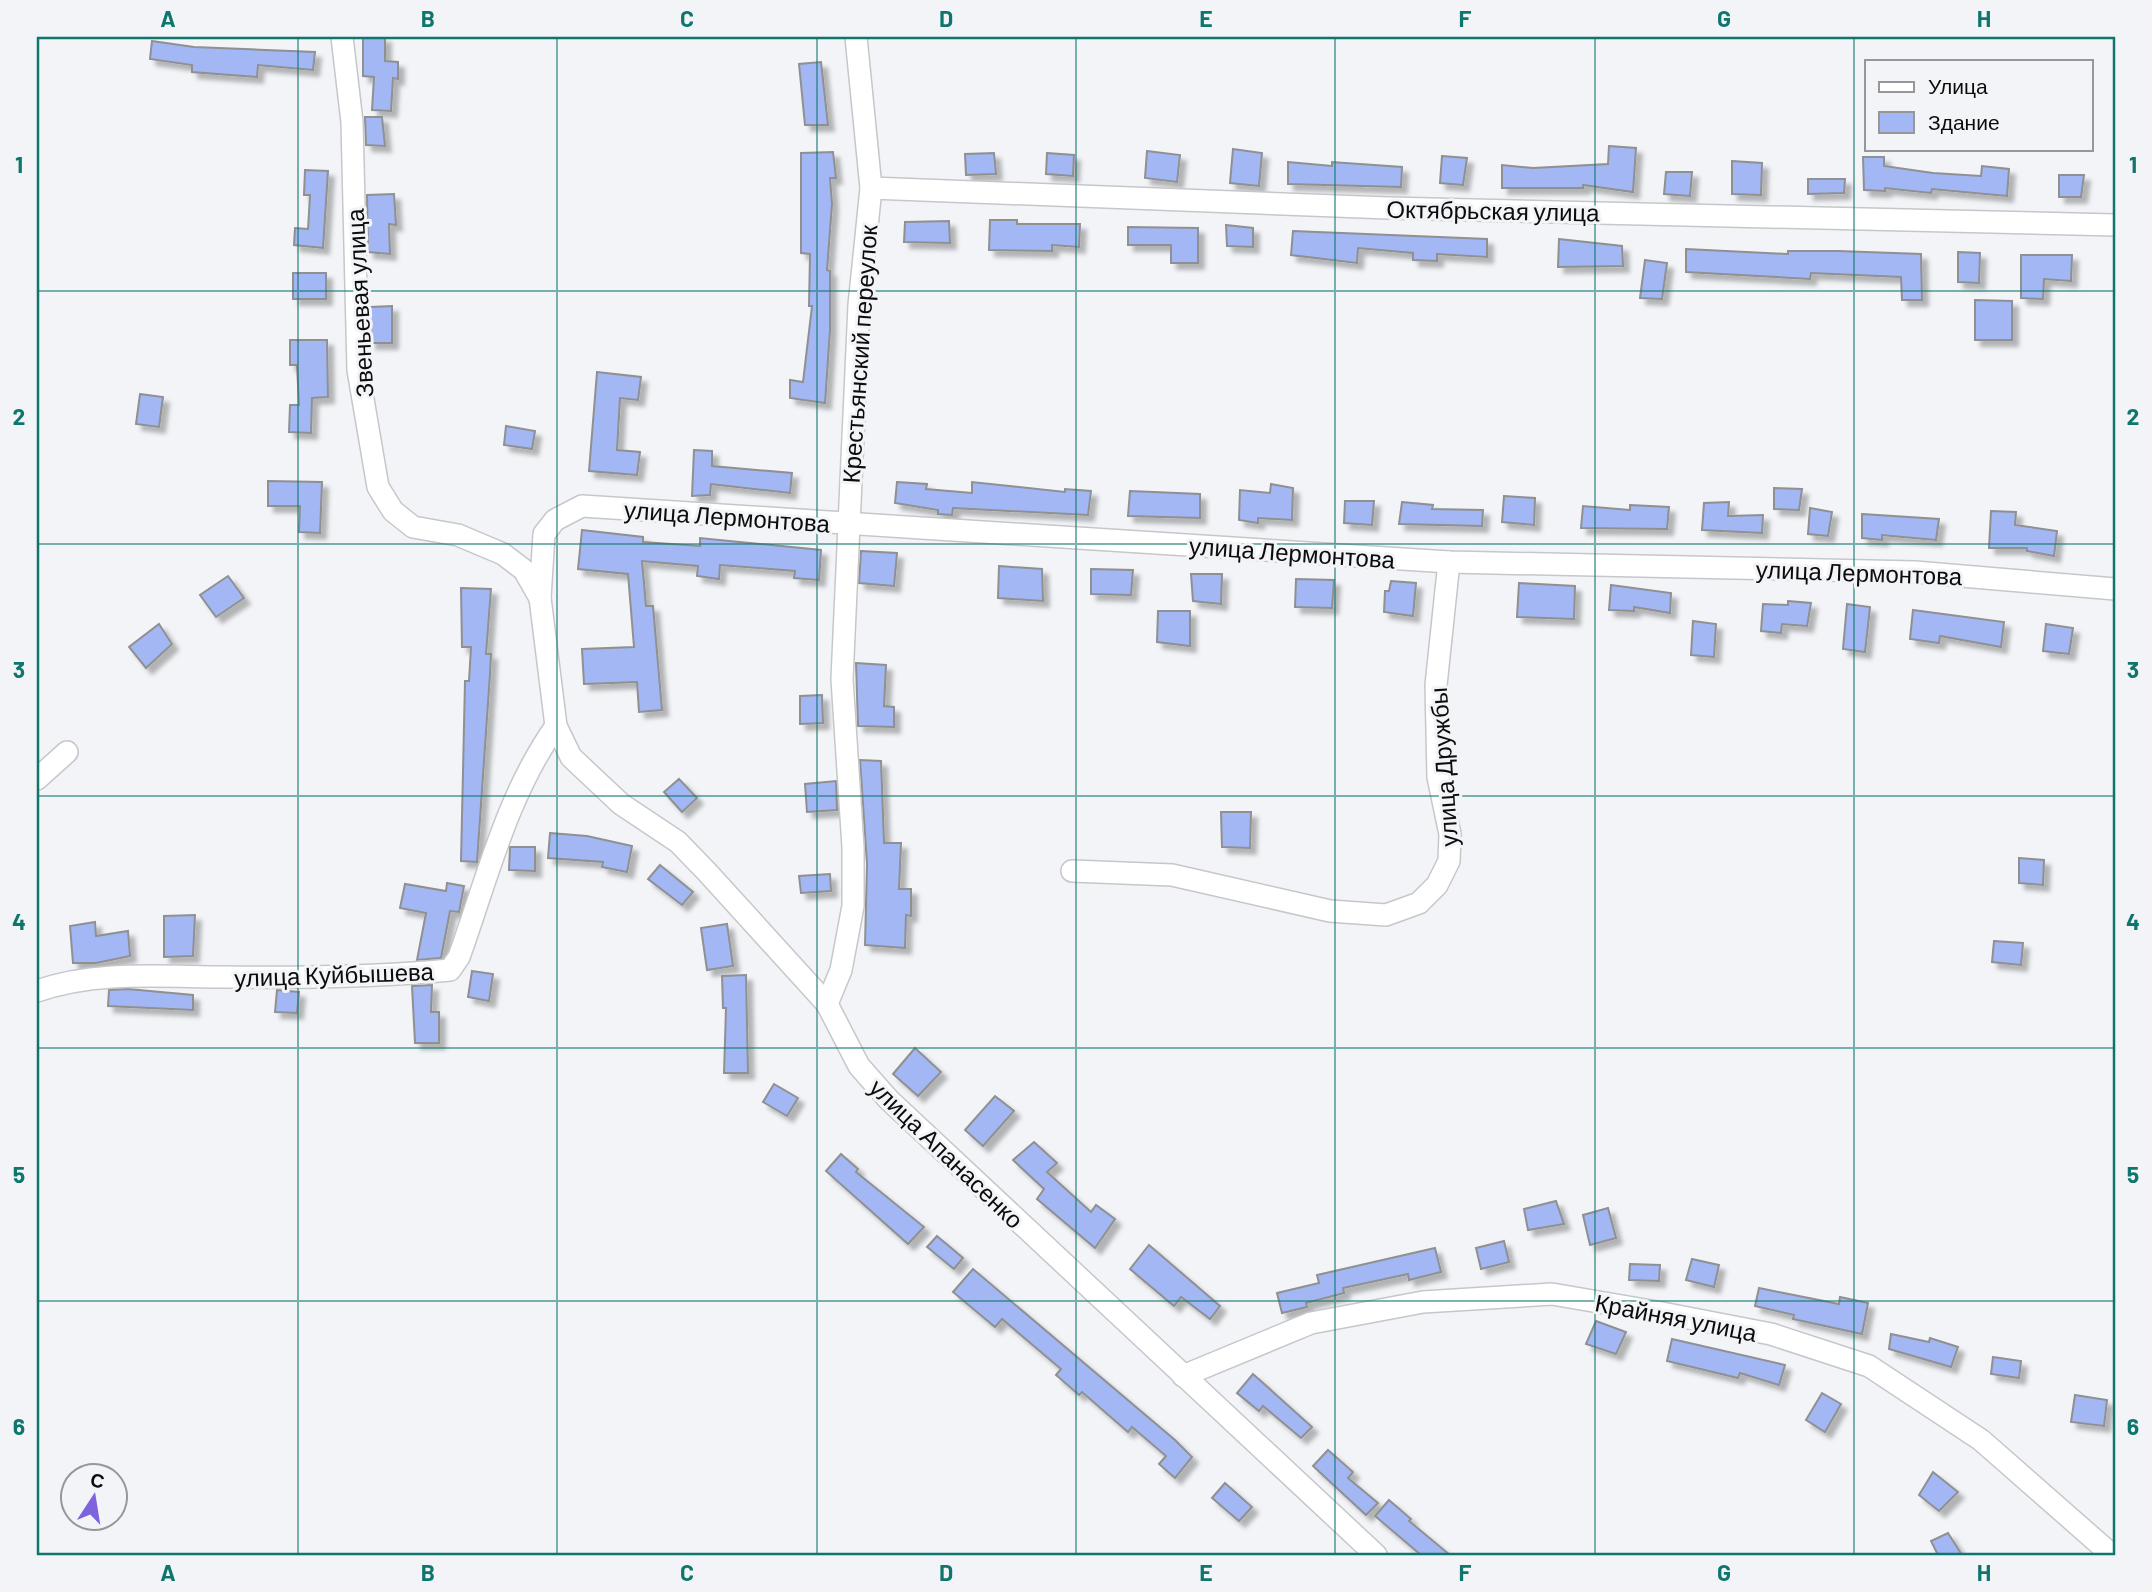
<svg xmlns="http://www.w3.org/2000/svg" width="2152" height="1592" font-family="Barlow,sans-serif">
  <defs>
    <filter id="shadow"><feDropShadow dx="6" dy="6" stdDeviation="2" flood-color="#0004"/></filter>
  </defs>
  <rect width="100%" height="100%" fill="#f3f4f7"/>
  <g fill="#a2b7f4" stroke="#8f9092" stroke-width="2" filter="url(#shadow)">
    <path d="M 363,37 L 385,37 L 385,61 L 398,62 L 398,79 L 393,78 L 391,111 L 372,110 L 374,77 L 363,76 Z"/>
    <path d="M 152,41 L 194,47 L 315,52 L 313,70 L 258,65 L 257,77 L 192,72 L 192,65 L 150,59 Z"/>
    <path d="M 821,62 L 828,125 L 805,125 L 799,64 Z"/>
    <path d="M 365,117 L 382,117 L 385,146 L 366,145 Z"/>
    <path d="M 1609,146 L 1636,148 L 1633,192 L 1583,185 L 1583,188 L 1502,188 L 1502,165 L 1533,168 L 1608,164 Z"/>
    <path d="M 1233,149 L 1262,153 L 1259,186 L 1230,183 Z"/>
    <path d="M 1147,151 L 1180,155 L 1177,182 L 1145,178 Z"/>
    <path d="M 833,152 L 836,178 L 830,178 L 832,204 L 827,270 L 830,271 L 830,330 L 825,403 L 790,398 L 790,380 L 803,382 L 812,306 L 809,306 L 810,254 L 801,253 L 801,153 Z"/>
    <path d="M 994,153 L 996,174 L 966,175 L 965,154 Z"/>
    <path d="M 1047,153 L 1074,155 L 1073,176 L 1046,174 Z"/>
    <path d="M 1442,156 L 1467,158 L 1463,185 L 1440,183 Z"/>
    <path d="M 1863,157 L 1884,157 L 1884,166 L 1933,173 L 1981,176 L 1982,166 L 2009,169 L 2007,196 L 1932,189 L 1931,193 L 1885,188 L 1885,191 L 1864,190 Z"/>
    <path d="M 1732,161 L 1762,163 L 1761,195 L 1732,194 Z"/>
    <path d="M 1288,162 L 1332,166 L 1332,162 L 1402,167 L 1401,187 L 1288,184 Z"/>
    <path d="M 305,170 L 328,171 L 323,248 L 294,245 L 295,228 L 308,229 L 310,195 L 304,195 Z"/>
    <path d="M 1666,172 L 1692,172 L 1690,196 L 1664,194 Z"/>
    <path d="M 2059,175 L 2084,175 L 2081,197 L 2059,197 Z"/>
    <path d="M 1808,179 L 1845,179 L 1844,193 L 1808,194 Z"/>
    <path d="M 394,194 L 396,225 L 389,224 L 390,254 L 368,252 L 367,195 Z"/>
    <path d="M 990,220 L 1017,220 L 1017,224 L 1080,224 L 1079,247 L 1052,245 L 1052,251 L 989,250 Z"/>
    <path d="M 949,221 L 950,243 L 904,242 L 905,222 Z"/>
    <path d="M 1226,225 L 1253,228 L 1253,247 L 1227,246 Z"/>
    <path d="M 1128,227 L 1198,228 L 1198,263 L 1171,263 L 1171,245 L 1128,245 Z"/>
    <path d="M 1293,231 L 1487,239 L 1487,257 L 1437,254 L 1437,261 L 1413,260 L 1413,253 L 1358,248 L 1357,263 L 1291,255 Z"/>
    <path d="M 1559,239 L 1622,246 L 1623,266 L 1558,267 Z"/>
    <path d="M 1686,249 L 1788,254 L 1788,251 L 1838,251 L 1921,254 L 1922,300 L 1902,300 L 1901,277 L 1811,273 L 1810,279 L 1686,272 Z"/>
    <path d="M 1958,252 L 1980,253 L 1979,283 L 1958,282 Z"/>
    <path d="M 2021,255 L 2072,255 L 2071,281 L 2044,279 L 2043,299 L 2021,298 Z"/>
    <path d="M 1645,260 L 1667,263 L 1662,299 L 1640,298 Z"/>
    <rect x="293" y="273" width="33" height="26"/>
    <path d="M 1975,300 L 2012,301 L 2012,340 L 1975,340 Z"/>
    <path d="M 392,306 L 392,343 L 370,343 L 370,307 Z"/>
    <path d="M 290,340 L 327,340 L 328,397 L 312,398 L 311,433 L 289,432 L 290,405 L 299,405 L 297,365 L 290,365 Z"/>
    <path d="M 597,372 L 641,377 L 638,400 L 620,398 L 617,450 L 640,452 L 637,475 L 589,471 Z"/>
    <path d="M 140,394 L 163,397 L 159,427 L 136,424 Z"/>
    <path d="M 506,426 L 535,431 L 532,449 L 504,445 Z"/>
    <path d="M 694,450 L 712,451 L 712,466 L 792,473 L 790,493 L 711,484 L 710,495 L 692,496 Z"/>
    <path d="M 268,481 L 322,482 L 320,533 L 299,532 L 300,506 L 268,506 Z"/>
    <path d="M 897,482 L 927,484 L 926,489 L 972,493 L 972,482 L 1065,492 L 1065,489 L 1091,491 L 1088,515 L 953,508 L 952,515 L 938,514 L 938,510 L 895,503 Z"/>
    <path d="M 1271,484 L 1293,488 L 1292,520 L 1258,518 L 1258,523 L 1239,520 L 1240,490 L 1270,493 Z"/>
    <path d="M 1774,488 L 1802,489 L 1799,510 L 1774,509 Z"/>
    <path d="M 1130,491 L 1200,494 L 1200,518 L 1128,516 Z"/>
    <path d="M 1504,496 L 1535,498 L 1534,525 L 1502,522 Z"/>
    <path d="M 1345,501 L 1374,501 L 1372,525 L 1344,523 Z"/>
    <path d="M 1402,502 L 1433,505 L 1432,509 L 1483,510 L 1482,526 L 1399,524 Z"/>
    <path d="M 1729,502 L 1728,516 L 1763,515 L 1762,533 L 1702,530 L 1704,503 Z"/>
    <path d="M 1630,505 L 1669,507 L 1667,529 L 1581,528 L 1583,506 L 1630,510 Z"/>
    <path d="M 1810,508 L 1832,512 L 1828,536 L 1808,534 Z"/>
    <path d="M 1991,511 L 2016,512 L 2015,525 L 2057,531 L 2054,556 L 2027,551 L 2027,548 L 1989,548 Z"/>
    <path d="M 1862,514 L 1939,519 L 1936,540 L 1882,535 L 1882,540 L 1862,538 Z"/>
    <path d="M 582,530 L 643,537 L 643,542 L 700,546 L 700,538 L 821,550 L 819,580 L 794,578 L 795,571 L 720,565 L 719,579 L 697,576 L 698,566 L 642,561 L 646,606 L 653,606 L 662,710 L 639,712 L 637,682 L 584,684 L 582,649 L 634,647 L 628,574 L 578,569 Z"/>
    <path d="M 861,551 L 897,553 L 894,586 L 859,583 Z"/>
    <path d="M 999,566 L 1042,569 L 1043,601 L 998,598 Z"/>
    <path d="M 1091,569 L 1133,570 L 1131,595 L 1091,594 Z"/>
    <path d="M 1191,574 L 1222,574 L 1221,604 L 1193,601 Z"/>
    <path d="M 228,576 L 244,598 L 216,617 L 200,595 Z"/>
    <path d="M 1296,579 L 1334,580 L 1332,608 L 1295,607 Z"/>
    <path d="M 1391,581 L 1416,583 L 1413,616 L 1384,612 L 1385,591 L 1389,591 Z"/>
    <path d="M 1519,583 L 1575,586 L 1574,619 L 1517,617 Z"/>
    <path d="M 1611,585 L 1671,593 L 1670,613 L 1634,607 L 1634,611 L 1609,610 Z"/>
    <path d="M 461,588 L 491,589 L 486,654 L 491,654 L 490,674 L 477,862 L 461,861 L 465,681 L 469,681 L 471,647 L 462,647 Z"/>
    <path d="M 1788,601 L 1811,603 L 1807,626 L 1782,624 L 1781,633 L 1761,631 L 1763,604 L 1788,605 Z"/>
    <path d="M 1847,604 L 1870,607 L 1865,652 L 1843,649 Z"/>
    <path d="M 1913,610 L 2004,622 L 2001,647 L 1940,636 L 1939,643 L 1910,639 Z"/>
    <path d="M 1158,611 L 1190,611 L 1190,646 L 1157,642 Z"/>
    <path d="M 1693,621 L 1716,624 L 1714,657 L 1691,655 Z"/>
    <path d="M 159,624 L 172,644 L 146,668 L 129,647 Z"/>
    <path d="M 2046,624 L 2073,628 L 2069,654 L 2043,651 Z"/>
    <path d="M 856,663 L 886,665 L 884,706 L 894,707 L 894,727 L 858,726 Z"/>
    <path d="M 822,695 L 823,723 L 800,724 L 800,696 Z"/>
    <path d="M 860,760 L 881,761 L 884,843 L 901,843 L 899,889 L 911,889 L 911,916 L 906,915 L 905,948 L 865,945 L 867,864 Z"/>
    <path d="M 679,779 L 697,798 L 682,812 L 664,792 Z"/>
    <path d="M 836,781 L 837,810 L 807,812 L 805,784 Z"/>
    <path d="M 1221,812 L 1251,812 L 1250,848 L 1222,847 Z"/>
    <path d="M 550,833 L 587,836 L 632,846 L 627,872 L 602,867 L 603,862 L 548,858 Z"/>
    <path d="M 510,847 L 535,847 L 535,871 L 509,870 Z"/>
    <path d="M 2019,858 L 2044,860 L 2043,885 L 2019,883 Z"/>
    <path d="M 660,865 L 693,892 L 682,905 L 648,879 Z"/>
    <path d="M 830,874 L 831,891 L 801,893 L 799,876 Z"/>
    <path d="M 447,883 L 464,886 L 459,912 L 450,911 L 441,958 L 417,960 L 426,913 L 400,908 L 405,884 L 446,891 Z"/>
    <path d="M 195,915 L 193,956 L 164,957 L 164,916 Z"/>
    <path d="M 95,922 L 96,936 L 128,931 L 130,956 L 96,963 L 73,963 L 70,926 Z"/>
    <path d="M 727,924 L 733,966 L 707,970 L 701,928 Z"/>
    <path d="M 1994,941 L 2023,943 L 2021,965 L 1992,962 Z"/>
    <path d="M 472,971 L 493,974 L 489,1001 L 468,997 Z"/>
    <path d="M 746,975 L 748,1073 L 724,1073 L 726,1008 L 723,1008 L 722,976 Z"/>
    <path d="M 432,985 L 431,1012 L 439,1012 L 439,1043 L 415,1043 L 412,986 Z"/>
    <path d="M 128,989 L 193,995 L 193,1010 L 108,1006 L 109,990 Z"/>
    <path d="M 277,990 L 299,992 L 297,1013 L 275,1012 Z"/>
    <path d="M 915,1048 L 941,1072 L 918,1096 L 893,1074 Z"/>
    <path d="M 774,1084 L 798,1098 L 787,1116 L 763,1102 Z"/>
    <path d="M 995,1096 L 1014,1111 L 983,1146 L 965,1130 Z"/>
    <path d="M 1034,1142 L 1057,1163 L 1047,1172 L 1091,1212 L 1096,1205 L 1115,1219 L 1095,1248 L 1037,1199 L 1044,1189 L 1013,1160 Z"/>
    <path d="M 841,1154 L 858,1169 L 856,1172 L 924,1227 L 908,1244 L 826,1171 Z"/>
    <path d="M 1556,1201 L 1564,1224 L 1528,1230 L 1524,1209 Z"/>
    <path d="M 1608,1208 L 1616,1238 L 1590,1245 L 1583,1215 Z"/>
    <path d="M 937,1236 L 963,1258 L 954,1269 L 927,1247 Z"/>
    <path d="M 1504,1241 L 1509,1262 L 1481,1269 L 1476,1248 Z"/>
    <path d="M 1149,1245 L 1220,1306 L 1210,1319 L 1181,1297 L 1174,1306 L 1130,1269 Z"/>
    <path d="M 1435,1248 L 1441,1272 L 1409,1280 L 1408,1274 L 1343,1288 L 1344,1293 L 1306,1303 L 1307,1307 L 1282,1313 L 1277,1293 L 1319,1283 L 1317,1275 Z"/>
    <path d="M 1692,1259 L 1719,1265 L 1714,1287 L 1686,1280 Z"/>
    <path d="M 1630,1264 L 1660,1265 L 1659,1281 L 1629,1280 Z"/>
    <path d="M 973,1269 L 1175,1440 L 1192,1457 L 1175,1478 L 1159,1464 L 1166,1456 L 1132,1427 L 1128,1432 L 1082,1392 L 1079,1395 L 1056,1375 L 1061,1369 L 1002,1319 L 995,1327 L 953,1292 Z"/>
    <path d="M 1759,1288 L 1839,1304 L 1840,1297 L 1868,1303 L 1862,1334 L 1793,1319 L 1794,1315 L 1755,1306 Z"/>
    <path d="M 1596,1321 L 1626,1332 L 1616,1354 L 1586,1344 Z"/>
    <path d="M 1891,1334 L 1929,1342 L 1930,1338 L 1958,1347 L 1951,1367 L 1889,1349 Z"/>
    <path d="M 1672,1339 L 1785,1365 L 1779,1385 L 1740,1373 L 1738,1378 L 1667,1361 Z"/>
    <path d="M 1993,1357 L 2021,1361 L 2019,1378 L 1991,1374 Z"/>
    <path d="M 1253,1374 L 1312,1427 L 1301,1438 L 1263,1406 L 1259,1411 L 1237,1393 Z"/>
    <path d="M 1822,1393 L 1841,1404 L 1825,1432 L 1806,1420 Z"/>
    <path d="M 2075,1395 L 2107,1400 L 2104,1426 L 2071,1422 Z"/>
    <path d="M 1328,1450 L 1353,1472 L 1348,1478 L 1378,1503 L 1366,1515 L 1313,1466 Z"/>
    <path d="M 1933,1472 L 1958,1492 L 1939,1511 L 1919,1495 Z"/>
    <path d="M 1225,1483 L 1252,1507 L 1239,1521 L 1212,1498 Z"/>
    <path d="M 1389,1500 L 1411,1519 L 1409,1521 L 1450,1555 L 1421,1555 L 1375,1516 Z"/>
    <path d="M 1948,1533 L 1962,1555 L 1938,1555 L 1931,1541 Z"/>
  </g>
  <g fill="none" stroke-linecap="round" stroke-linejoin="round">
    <defs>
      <g id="minor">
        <path d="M 342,37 L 352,122 L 358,370 L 378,487 L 393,511 L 413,527 L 458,535 L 503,554 L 524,570 L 540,598"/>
        <path d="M 871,188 L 1388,208 L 2115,225"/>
        <path d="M 37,779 L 67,752"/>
        <path d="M 1072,871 L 1172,875 L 1330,911 L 1386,915 L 1419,903 L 1437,885 L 1449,861 L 1450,834 L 1438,777 L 1436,685 L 1449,562"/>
        <path d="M 37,991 C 97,970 164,977 227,977 C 301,978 376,977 450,970 L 459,957 C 487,879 507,795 556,726"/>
        <path d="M 827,1004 L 841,970 L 853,906 L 853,847 L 842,679 L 859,305 L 871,188 L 856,37"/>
        <path d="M 1183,1376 L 1311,1323 L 1423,1302 L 1552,1294 L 1657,1312 L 1771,1334 L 1869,1366 L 1981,1440 L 2112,1555"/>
        <path d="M 1376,1555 L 889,1100 L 859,1066 L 827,1004 L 707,872 L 678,842 L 621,804 L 571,757 L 556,726 L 540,598 L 544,534 L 555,520 L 582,506 L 1449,562 L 1915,572 L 2115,589"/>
      </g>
    </defs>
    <use href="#minor" stroke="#c6c7ca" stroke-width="24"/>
    <use href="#minor" stroke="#fff" stroke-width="21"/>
  </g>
  <path fill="none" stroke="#0f766e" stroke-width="2" stroke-opacity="0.55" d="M 298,37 L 298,1555M 557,37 L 557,1555M 817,37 L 817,1555M 1076,37 L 1076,1555M 1335,37 L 1335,1555M 1595,37 L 1595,1555M 1854,37 L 1854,1555M 37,291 L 2115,291M 37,544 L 2115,544M 37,796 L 2115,796M 37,1048 L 2115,1048M 37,1301 L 2115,1301"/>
  <g text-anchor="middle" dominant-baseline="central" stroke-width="6" stroke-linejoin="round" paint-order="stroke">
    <g font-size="24" fill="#0c0c0d" stroke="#f3f4f7">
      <text transform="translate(1493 210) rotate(1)">Октябрьская улица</text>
      <text transform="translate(359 303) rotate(-93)">Звеньевая улица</text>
      <text transform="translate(859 354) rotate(-86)">Крестьянский переулок</text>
      <text transform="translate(727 516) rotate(4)">улица Лермонтова</text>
      <text transform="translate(1292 552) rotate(4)">улица Лермонтова</text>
      <text transform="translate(1859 572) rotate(2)">улица Лермонтова</text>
      <text transform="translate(1443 767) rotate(-94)">улица Дружбы</text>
      <text transform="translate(334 974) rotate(-2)">улица Куйбышева</text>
      <text transform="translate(947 1153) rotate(44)">улица Апанасенко</text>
      <text transform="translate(1676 1317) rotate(11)">Крайняя улица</text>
    </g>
  </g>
  <rect width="2152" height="1592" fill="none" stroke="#f3f4f7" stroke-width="77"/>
  <rect x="1865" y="60" width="228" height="91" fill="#f3f4f7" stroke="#979799" stroke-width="2"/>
  <rect x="1879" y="82" width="35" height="10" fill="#ffffff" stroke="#979799" stroke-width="2"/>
  <text x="1928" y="94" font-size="21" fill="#0c0c0d">Улица</text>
  <rect x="1879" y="112" width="35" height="21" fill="#a2b7f4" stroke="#979799" stroke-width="2"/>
  <text x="1928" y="130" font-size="21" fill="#0c0c0d">Здание</text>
  <g transform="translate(94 1497) rotate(12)"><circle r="33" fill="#f3f4f7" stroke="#979799" stroke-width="2"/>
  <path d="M0-5L12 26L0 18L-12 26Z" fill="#7d63de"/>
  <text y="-10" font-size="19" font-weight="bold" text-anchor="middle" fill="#0c0c0d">С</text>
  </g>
  <rect x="38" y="38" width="2076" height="1516" fill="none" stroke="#0f766e" stroke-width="2.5"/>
  <g font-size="23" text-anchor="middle" font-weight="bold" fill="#0f766e">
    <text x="168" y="27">A</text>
    <text x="428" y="27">B</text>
    <text x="687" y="27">C</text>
    <text x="946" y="27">D</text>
    <text x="1206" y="27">E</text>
    <text x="1465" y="27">F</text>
    <text x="1724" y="27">G</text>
    <text x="1984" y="27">H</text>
    <text x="19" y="173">1</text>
    <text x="2133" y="173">1</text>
    <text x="19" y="425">2</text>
    <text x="2133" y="425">2</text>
    <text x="19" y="678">3</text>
    <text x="2133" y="678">3</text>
    <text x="19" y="930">4</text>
    <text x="2133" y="930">4</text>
    <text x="19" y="1183">5</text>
    <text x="2133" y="1183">5</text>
    <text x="19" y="1435">6</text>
    <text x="2133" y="1435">6</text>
    <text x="168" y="1581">A</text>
    <text x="428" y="1581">B</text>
    <text x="687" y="1581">C</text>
    <text x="946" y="1581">D</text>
    <text x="1206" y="1581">E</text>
    <text x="1465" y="1581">F</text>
    <text x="1724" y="1581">G</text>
    <text x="1984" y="1581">H</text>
  </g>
</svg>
